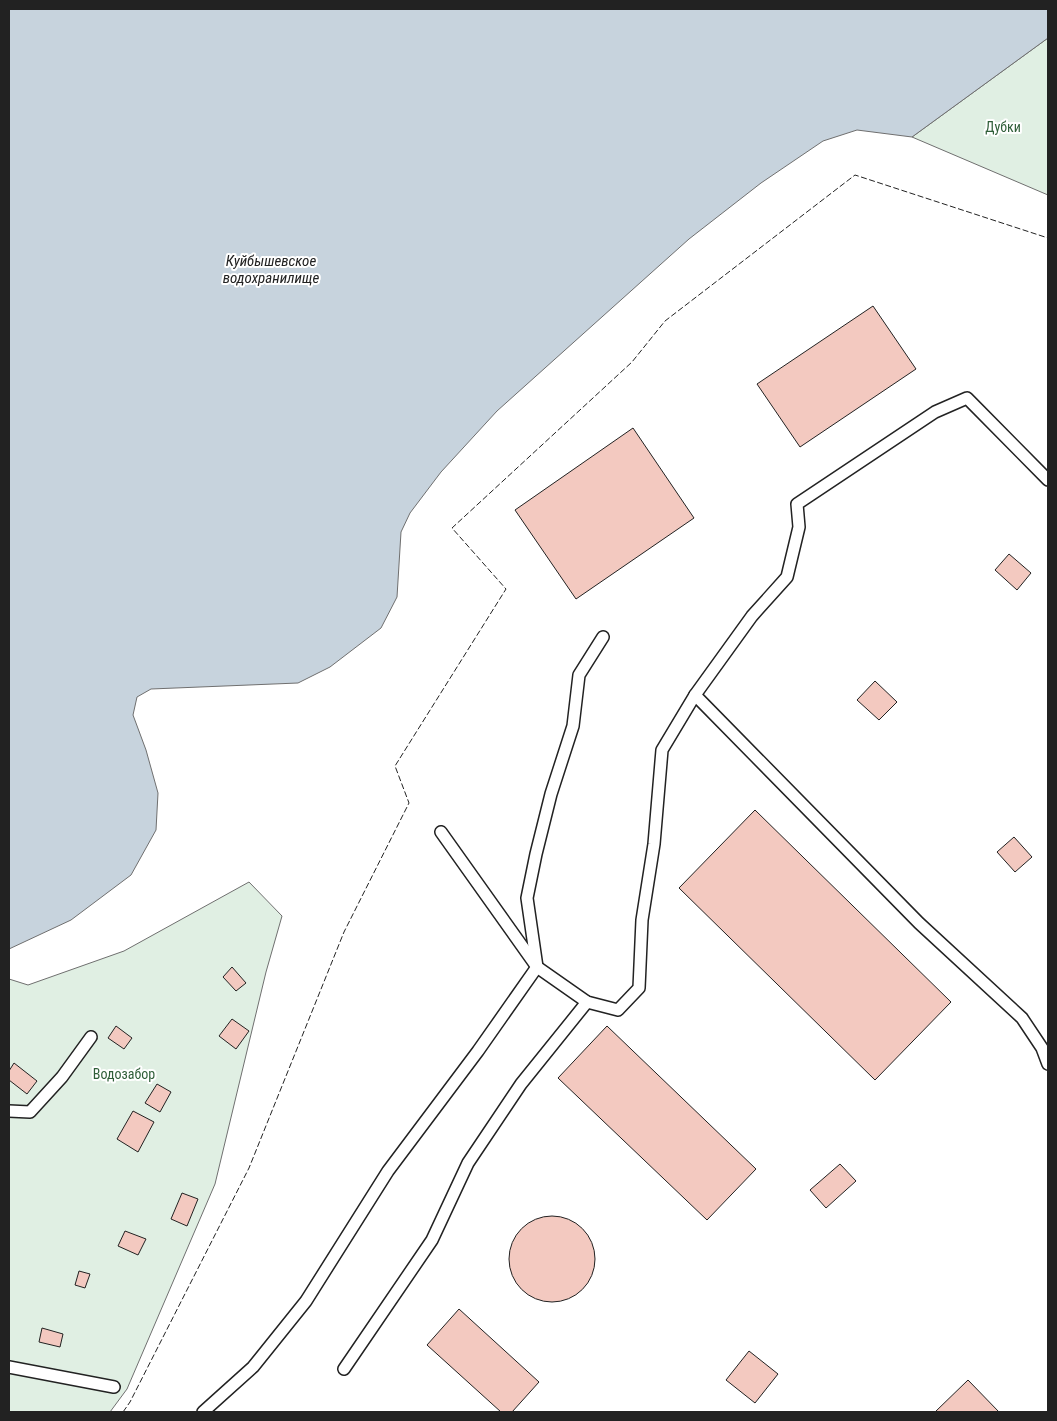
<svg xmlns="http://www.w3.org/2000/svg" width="1057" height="1421" font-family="'Roboto Condensed',sans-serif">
  <rect width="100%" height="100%" fill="#fff"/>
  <g fill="#e0efe3" stroke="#6f6f6f">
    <path d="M 1048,38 L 1048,195 L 912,137 Z"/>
    <path d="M 249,882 L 282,916 L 266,972 L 215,1184 L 127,1389 L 110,1412 L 9,1412 L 9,979 L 28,985 L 124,951 Z"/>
  </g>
  <path fill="#c7d3dd" stroke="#6f6f6f" d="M 9,9 L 1048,9 L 1048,38 L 912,137 L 857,130 L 823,141 L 761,183 L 689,239 L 497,411 L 441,472 L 410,513 L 401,532 L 397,597 L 381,628 L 330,667 L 298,683 L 151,689 L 137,697 L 133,715 L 146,750 L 158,793 L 156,830 L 131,875 L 71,920 L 9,949 Z"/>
  <g fill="#f3c9c0" stroke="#222">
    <path d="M 873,306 L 916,369 L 800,447 L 757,384 Z"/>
    <path d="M 633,428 L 694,518 L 576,599 L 515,510 Z"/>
    <path d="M 1009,554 L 1031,573 L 1017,590 L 995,570 Z"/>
    <path d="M 875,681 L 897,702 L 879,720 L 857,700 Z"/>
    <path d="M 755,810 L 951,1002 L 875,1080 L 679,888 Z"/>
    <path d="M 1014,837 L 1032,857 L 1015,872 L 997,852 Z"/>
    <path d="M 232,967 L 246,983 L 236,991 L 223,977 Z"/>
    <path d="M 232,1019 L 249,1031 L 236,1049 L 219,1036 Z"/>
    <path d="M 116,1026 L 132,1038 L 124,1049 L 108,1038 Z"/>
    <path d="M 607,1026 L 756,1169 L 707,1220 L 558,1078 Z"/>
    <path d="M 14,1063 L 37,1081 L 27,1094 L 9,1080 L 9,1071 Z"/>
    <path d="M 157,1084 L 171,1092 L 160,1112 L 145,1103 Z"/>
    <path d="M 133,1111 L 154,1122 L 138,1152 L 117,1139 Z"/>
    <path d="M 840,1164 L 856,1181 L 826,1208 L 810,1190 Z"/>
    <path d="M 182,1193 L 198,1199 L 187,1226 L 171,1219 Z"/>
    <circle cx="552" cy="1259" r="43"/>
    <path d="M 125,1231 L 146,1239 L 138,1255 L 118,1246 Z"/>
    <path d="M 79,1271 L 90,1274 L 85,1288 L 75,1285 Z"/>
    <path d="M 459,1309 L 539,1382 L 512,1412 L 501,1412 L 427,1345 Z"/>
    <path d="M 42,1328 L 63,1334 L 60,1347 L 39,1342 Z"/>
    <path d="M 749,1351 L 778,1374 L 755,1403 L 726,1380 Z"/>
    <path d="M 968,1380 L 999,1412 L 935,1412 Z"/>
  </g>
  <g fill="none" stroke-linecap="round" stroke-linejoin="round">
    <defs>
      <g id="service">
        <path d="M 695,695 L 919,923 L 1022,1018 L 1042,1048 L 1048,1064"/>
        <path d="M 441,832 L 537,967 L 587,1002 L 618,1010 L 639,988 L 642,920 L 654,844 L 662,750 L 695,695 L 752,616 L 787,577 L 799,527 L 797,504 L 935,412 L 967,398 L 1048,480"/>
        <path d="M 9,1111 L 30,1112 L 62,1077 L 91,1037"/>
        <path d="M 9,1367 L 114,1387"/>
        <path d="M 344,1369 L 432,1240 L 468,1163 L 521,1084 L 587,1002"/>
        <path d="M 203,1412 L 253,1367 L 306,1301 L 388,1171 L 478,1051 L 537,967 L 527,898 L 536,854 L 551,794 L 573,726 L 579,675 L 603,637"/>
      </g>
    </defs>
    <use href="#service" stroke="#222" stroke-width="14"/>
    <use href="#service" stroke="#fff" stroke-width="11"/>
    <path stroke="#222" stroke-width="1" stroke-dasharray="6 2.5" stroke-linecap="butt" d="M 123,1412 L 130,1402 L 249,1168 L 344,932 L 409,803 L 395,766 L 506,589 L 452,528 L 632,362 L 665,321 L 855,175 L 1048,238"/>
  </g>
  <g text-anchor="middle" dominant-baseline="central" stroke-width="4" stroke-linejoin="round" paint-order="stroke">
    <g font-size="14" fill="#2f5e38" stroke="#fff">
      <text x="1003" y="127">Дубки</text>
      <text x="124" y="1074">Водозабор</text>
    </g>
    <g font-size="15" font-style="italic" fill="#222" stroke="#fff">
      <text x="271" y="261">Куйбышевское<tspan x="271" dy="17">водохранилище</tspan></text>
    </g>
  </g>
  <rect width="1057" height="1421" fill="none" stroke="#222222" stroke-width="20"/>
</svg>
